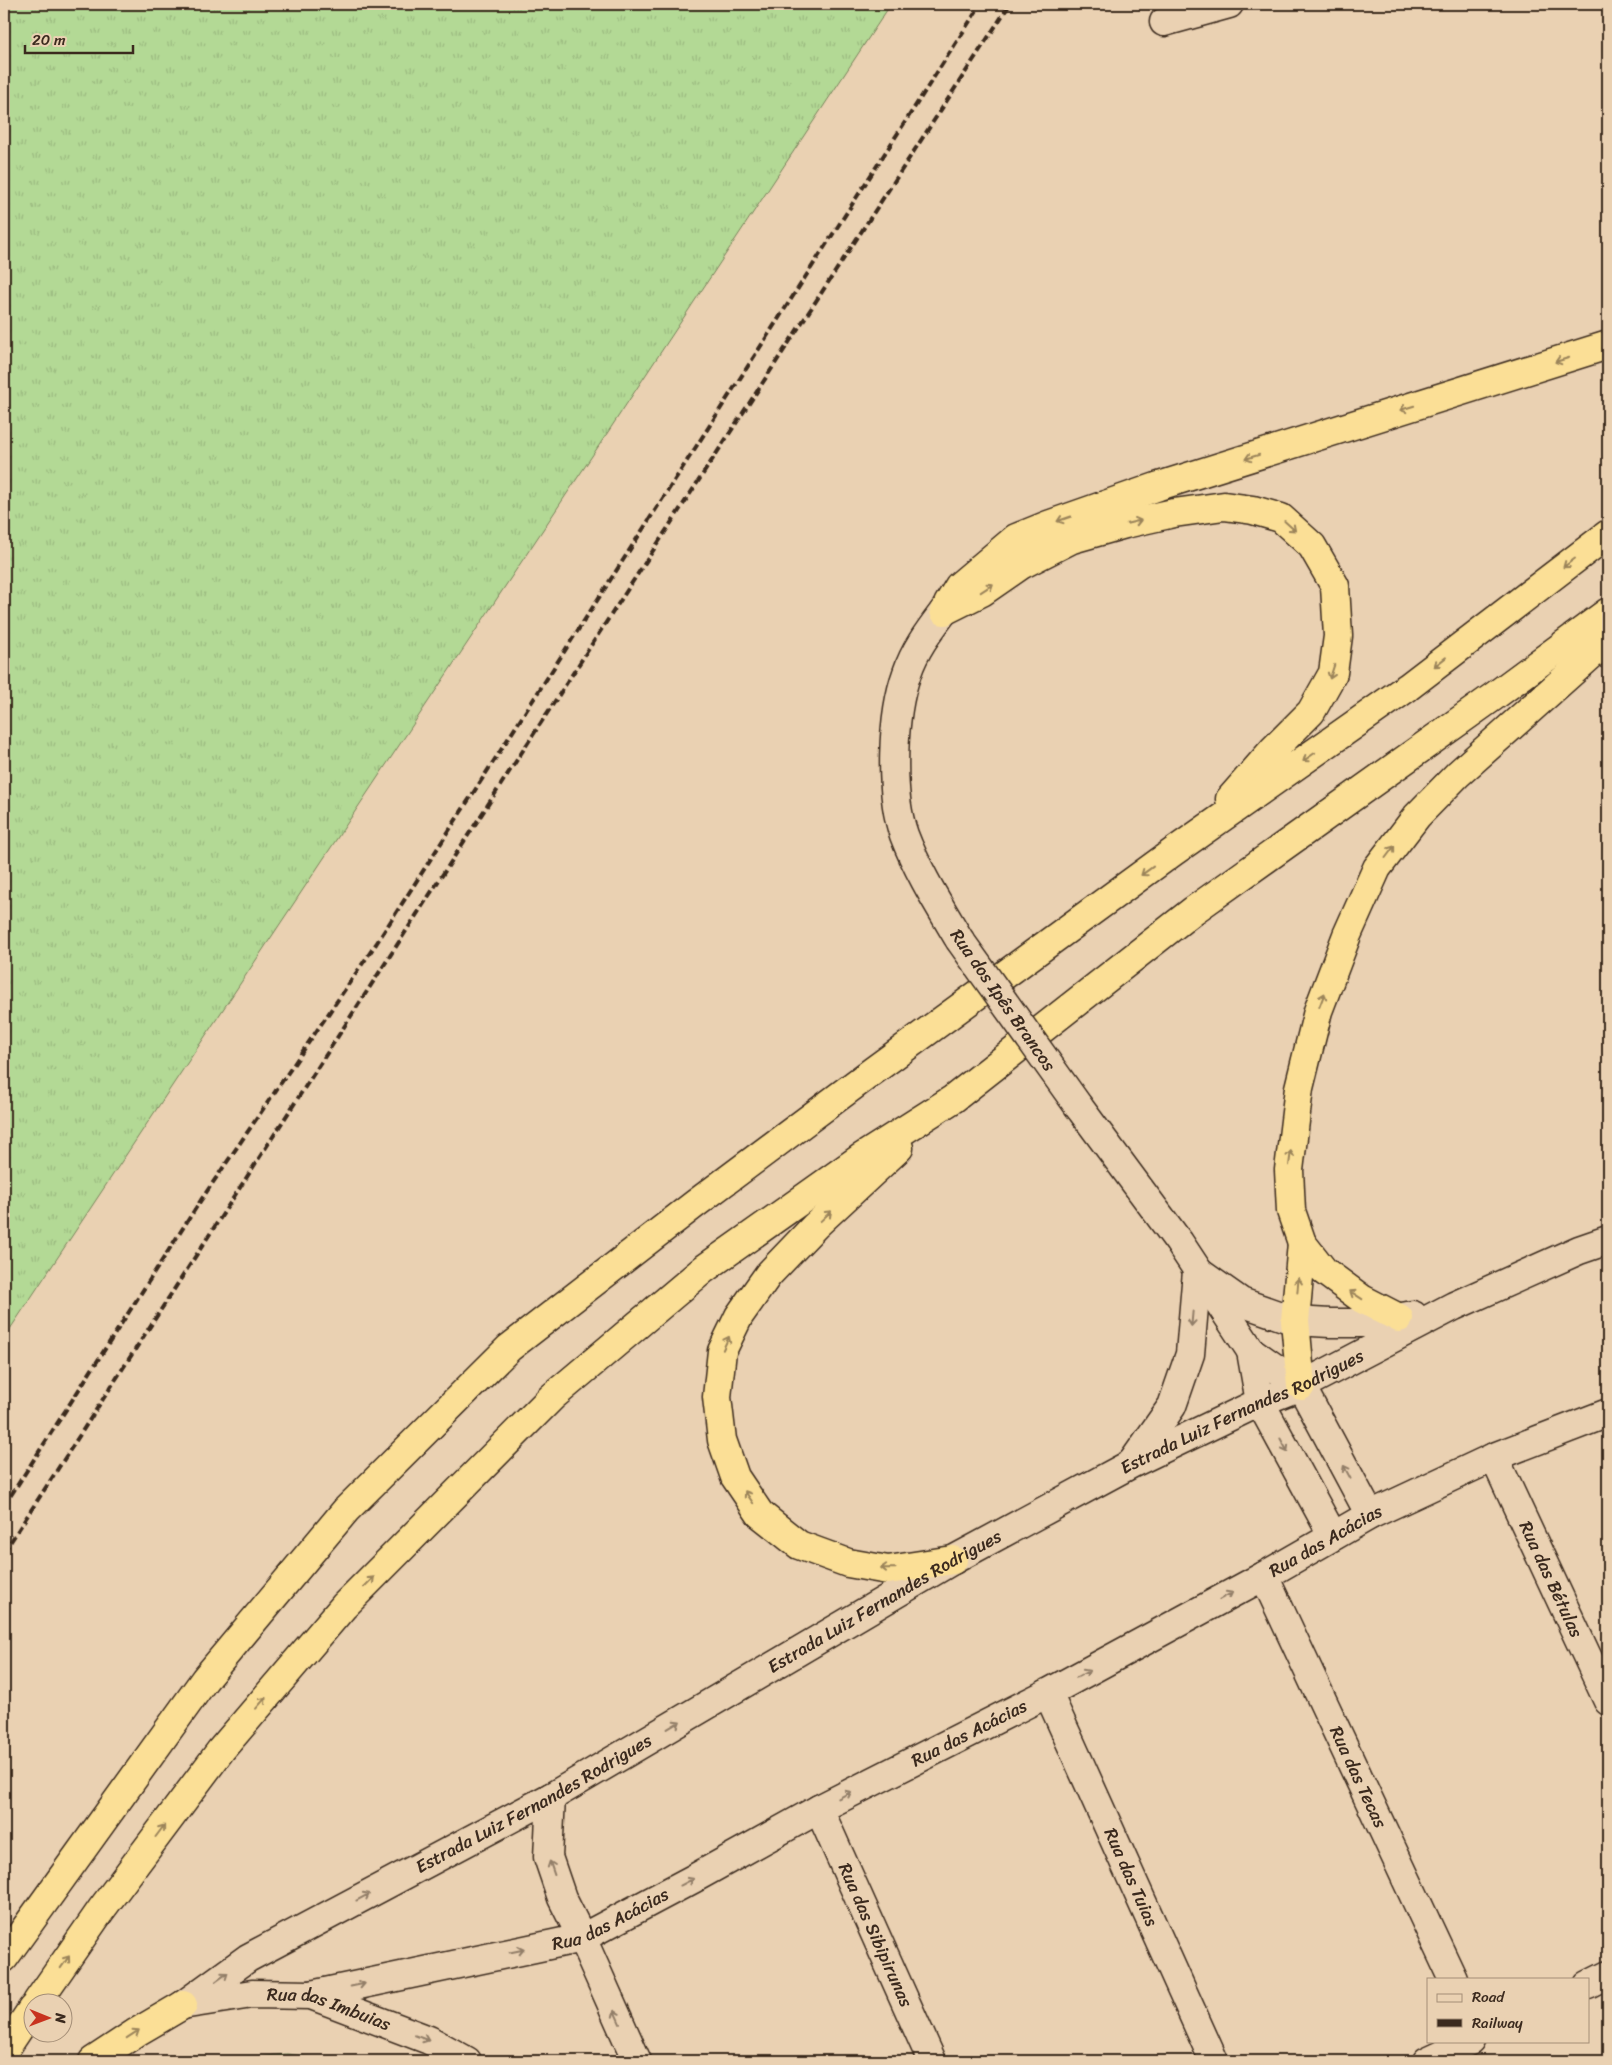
<svg xmlns="http://www.w3.org/2000/svg" width="1612" height="2065" font-family="Sriracha,sans-serif">
  <defs>
    <pattern id="grass-tufts" width="24" height="20" patternUnits="userSpaceOnUse" patternTransform="scale(1.25)"><rect width="24" height="20" fill="#b3d995"/><path d="M3 7l-1-3M5 7V3M7 7l1-3M15 17l-1-3M17 17v-4M19 17l1-3" fill="none" stroke="#9bba80"/></pattern>
  </defs>
  <rect width="100%" height="100%" fill="#ead1b2"/>
  <filter id="ink" filterUnits="userSpaceOnUse"><feTurbulence type="fractalNoise" baseFrequency=".02" numOctaves="2"/><feDisplacementMap in="SourceGraphic" scale="10" xChannelSelector="R" yChannelSelector="G"/><feConvolveMatrix kernelMatrix="1 2 1 2 8 2 1 2 1" color-interpolation-filters="sRGB"/></filter>
  <g filter="url(#ink)">
    <path fill="url(#grass-tufts)" stroke="#77825a" d="M 4,4 L 891,4 L 606,435 L 4,1338 Z"/>
    <path fill="#b3d995" stroke="#77825a" d="M 287,2054 L 340,2061 L 215,2061 Z"/>
    <g fill="none" stroke-linecap="round" stroke-linejoin="round">
      <defs>
        <g id="minor">
          <path d="M 1164,22 L 1229,4"/>
          <path d="M 944,611 C 929,631 915,649 907,673 C 892,714 889,793 904,835 C 918,872 939,905 959,939"/>
          <path d="M 1079,1107 L 1179,1242 L 1251,1351 L 1301,1386 L 1370,1515"/>
          <path d="M 1251,1351 L 1260,1402 L 1333,1536"/>
          <path id="s1" d="M 1494,1457 L 1608,1701"/>
          <path d="M 1132,1463 L 1172,1406 L 1190,1354 L 1197,1271 L 1241,1302 L 1295,1321 L 1330,1323 L 1369,1323 L 1413,1315"/>
          <path id="s2" d="M 1264,1576 L 1453,1979"/>
          <path id="s3" d="M 1048,1693 L 1214,2061"/>
          <path d="M 551,1797 L 548,1857 L 562,1898 L 582,1938 L 637,2061"/>
          <path id="s4" d="M 819,1809 L 932,2061"/>
          <path d="M 1588,1985 L 1608,1975"/>
          <path id="s5" d="M 311,1995 L 582,1938 L 693,1879 L 819,1809 L 1048,1693 L 1264,1576 L 1370,1515 L 1494,1457 L 1608,1413"/>
          <path id="s6" d="M 188,2004 L 252,1994 L 311,1995 L 429,2040 L 467,2061"/>
          <path id="s7" d="M 183,2005 L 248,1958 L 551,1797 L 953,1560 L 1131,1464 L 1260,1402 L 1301,1386 L 1454,1306 L 1579,1250 L 1608,1240"/>
          <path d="M 1427,2061 L 1470,2041"/>
        </g>
        <g id="highway">
          <path d="M 948,604 L 959,586 L 1016,538 L 1048,525 L 1159,486 L 1608,345"/>
          <path d="M 944,611 L 982,592 L 1021,565 L 1072,539 L 1125,524 L 1174,513 L 1224,506 L 1253,510 L 1281,518 L 1312,546 L 1335,586 L 1338,636 L 1333,673 L 1311,712 L 1273,750 L 1230,799"/>
          <path d="M 899,1148 L 815,1226 L 768,1275 L 739,1316 L 722,1351 L 717,1397 L 722,1440 L 735,1477 L 760,1514 L 799,1545 L 848,1563 L 888,1570 L 953,1560"/>
          <path d="M 1399,1318 L 1362,1299 L 1324,1271 L 1302,1243 L 1291,1211 L 1289,1170 L 1299,1088 L 1318,1011 L 1347,935 L 1377,868 L 1417,816 L 1458,774 L 1608,640"/>
          <path d="M 1301,1386 L 1295,1321 L 1302,1243"/>
          <path d="M 4,1958 L 205,1679 L 346,1510 L 509,1348 L 695,1204 L 873,1071 L 1173,852 L 1408,687 L 1608,534"/>
          <path d="M 37,2002 L 101,1910 L 221,1750 L 344,1606 L 552,1397 L 704,1269 L 862,1157 L 953,1099 L 1194,910 L 1493,697 L 1608,612"/>
          <path d="M 4,2051 L 32,2009"/>
          <path d="M 93,2061 L 137,2032 L 183,2005"/>
        </g>
      </defs>
      <use href="#minor" stroke="#3b2a1e" stroke-width="31"/>
      <use href="#highway" stroke="#3b2a1e" stroke-width="31"/>
      <use href="#minor" stroke="#ead1b2" stroke-width="28"/>
      <use href="#highway" stroke="#fbdf96" stroke-width="28"/>
      <g stroke="#3b2a1e" stroke-width="4" stroke-dasharray="8 4" stroke-linecap="butt">
        <path d="M 4,1506 L 201,1200 L 376,944 L 981,4"/>
        <path d="M 4,1552 L 590,647 L 1010,4"/>
      </g>
      <defs>
        <path id="minor-bridge" d="M 959,939 L 1079,1107"/>
      </defs>
      <use href="#minor-bridge" stroke="#3b2a1e" stroke-width="31" stroke-linecap="butt"/>
      <use href="#minor-bridge" stroke="#ead1b2" stroke-width="28"/>
    </g>
    <defs><path id="oneway-shaft" d="M-6 0H5M1.5-3L5.5 0L1.5 3" fill="none" stroke-width="1.6" stroke-linecap="round" stroke-linejoin="round" transform="scale(1.25)"/></defs>
    <g stroke="#9b845a">
      <use href="#oneway-shaft" transform="translate(1562 360) rotate(163)"/>
      <use href="#oneway-shaft" transform="translate(1407 408) rotate(163)"/>
      <use href="#oneway-shaft" transform="translate(1252 457) rotate(163)"/>
      <use href="#oneway-shaft" transform="translate(1064 519) rotate(161)"/>
      <use href="#oneway-shaft" transform="translate(1134 522) rotate(-13)"/>
      <use href="#oneway-shaft" transform="translate(1290 526) rotate(42)"/>
      <use href="#oneway-shaft" transform="translate(1569 563) rotate(143)"/>
      <use href="#oneway-shaft" transform="translate(987 588) rotate(-33)"/>
      <use href="#oneway-shaft" transform="translate(1440 662) rotate(142)"/>
      <use href="#oneway-shaft" transform="translate(1332 672) rotate(108)"/>
      <use href="#oneway-shaft" transform="translate(1309 757) rotate(145)"/>
      <use href="#oneway-shaft" transform="translate(1390 852) rotate(-53)"/>
      <use href="#oneway-shaft" transform="translate(1147 871) rotate(144)"/>
      <use href="#oneway-shaft" transform="translate(1322 1000) rotate(-69)"/>
      <use href="#oneway-shaft" transform="translate(1290 1158) rotate(-83)"/>
      <use href="#oneway-shaft" transform="translate(826 1216) rotate(-43)"/>
      <use href="#oneway-shaft" transform="translate(1298 1285) rotate(-85)"/>
      <use href="#oneway-shaft" transform="translate(1356 1295) rotate(-147)"/>
      <use href="#oneway-shaft" transform="translate(726 1343) rotate(-65)"/>
      <use href="#oneway-shaft" transform="translate(749 1497) rotate(-124)"/>
      <use href="#oneway-shaft" transform="translate(888 1568) rotate(-179)"/>
      <use href="#oneway-shaft" transform="translate(369 1582) rotate(-45)"/>
      <use href="#oneway-shaft" transform="translate(261 1703) rotate(-49)"/>
      <use href="#oneway-shaft" transform="translate(160 1831) rotate(-53)"/>
      <use href="#oneway-shaft" transform="translate(65 1962) rotate(-55)"/>
      <use href="#oneway-shaft" transform="translate(133 2034) rotate(-33)"/>
    </g>
    <g stroke="#927e68">
      <use href="#oneway-shaft" transform="translate(1192 1319) rotate(95)"/>
      <use href="#oneway-shaft" transform="translate(1284 1445) rotate(61)"/>
      <use href="#oneway-shaft" transform="translate(1347 1472) rotate(-118)"/>
      <use href="#oneway-shaft" transform="translate(1226 1596) rotate(-28)"/>
      <use href="#oneway-shaft" transform="translate(1083 1674) rotate(-28)"/>
      <use href="#oneway-shaft" transform="translate(674 1725) rotate(-31)"/>
      <use href="#oneway-shaft" transform="translate(845 1795) rotate(-27)"/>
      <use href="#oneway-shaft" transform="translate(552 1868) rotate(-109)"/>
      <use href="#oneway-shaft" transform="translate(687 1882) rotate(-28)"/>
      <use href="#oneway-shaft" transform="translate(363 1897) rotate(-28)"/>
      <use href="#oneway-shaft" transform="translate(517 1951) rotate(-12)"/>
      <use href="#oneway-shaft" transform="translate(222 1977) rotate(-36)"/>
      <use href="#oneway-shaft" transform="translate(358 1985) rotate(-12)"/>
      <use href="#oneway-shaft" transform="translate(617 2017) rotate(-114)"/>
      <use href="#oneway-shaft" transform="translate(422 2038) rotate(21)"/>
    </g>
  </g>
  <g text-anchor="middle" dominant-baseline="central" stroke-width="4" stroke-linejoin="round" paint-order="stroke">
    <g font-size="18" fill="#3b2a1e" stroke="#ead1b2">
      <text transform="translate(1003 1000) rotate(55)">Rua dos Ipês Brancos</text>
      <text stroke="none"><textPath href="#s7" startOffset="1215">Estrada Luiz Fernandes Rodrigues</textPath></text>
      <text stroke="none"><textPath href="#s5" startOffset="1120">Rua das Acácias</textPath></text>
      <text stroke="none"><textPath href="#s1" startOffset="135">Rua das Bétulas</textPath></text>
      <text stroke="none"><textPath href="#s7" startOffset="810">Estrada Luiz Fernandes Rodrigues</textPath></text>
      <text stroke="none"><textPath href="#s5" startOffset="715">Rua das Acácias</textPath></text>
      <text stroke="none"><textPath href="#s2" startOffset="222">Rua das Tecas</textPath></text>
      <text stroke="none"><textPath href="#s7" startOffset="405">Estrada Luiz Fernandes Rodrigues</textPath></text>
      <text stroke="none"><textPath href="#s3" startOffset="202">Rua das Tuias</textPath></text>
      <text stroke="none"><textPath href="#s5" startOffset="310">Rua das Acácias</textPath></text>
      <text stroke="none"><textPath href="#s4" startOffset="138">Rua das Sibipirunas</textPath></text>
      <text stroke="none"><textPath href="#s6" startOffset="144">Rua das Imbuias</textPath></text>
    </g>
  </g>
  <rect width="1612" height="2065" fill="none" stroke="#ead1b2" stroke-width="20"/>
  <rect x="10" y="10" width="1592" height="2045" fill="none" stroke="#3b2a1e" stroke-width="2" filter="url(#ink)"/>
  <rect x="1427" y="1978" width="162" height="65" fill="#ead1b2" stroke="#a48e77"/>
  <rect x="1437" y="1994" width="25" height="8" fill="#ead1b2" stroke="#a48e77"/>
  <text x="1472" y="2002" font-size="15" fill="#3b2a1e">Road</text>
  <rect x="1437" y="2019" width="25" height="8" fill="#3b2a1e" stroke="#a48e77"/>
  <text x="1472" y="2028" font-size="15" fill="#3b2a1e">Railway</text>
  <g transform="translate(48 2018) rotate(91)"><circle r="24" fill="#ead1b2" stroke="#a48e77"/>
  <path d="M0-4L9 19L0 12L-9 19Z" fill="#c8321e"/>
  <text y="-8" font-size="14" font-weight="bold" text-anchor="middle" fill="#3b2a1e">N</text>
  </g>
  <path d="M25 45v8h108v-8" fill="none" stroke="#3b2a1e" stroke-width="2.5"/>
  <text x="32" y="45" font-size="15" fill="#3b2a1e" stroke="#ead1b2" stroke-width="4" paint-order="stroke">20 m</text>
</svg>
